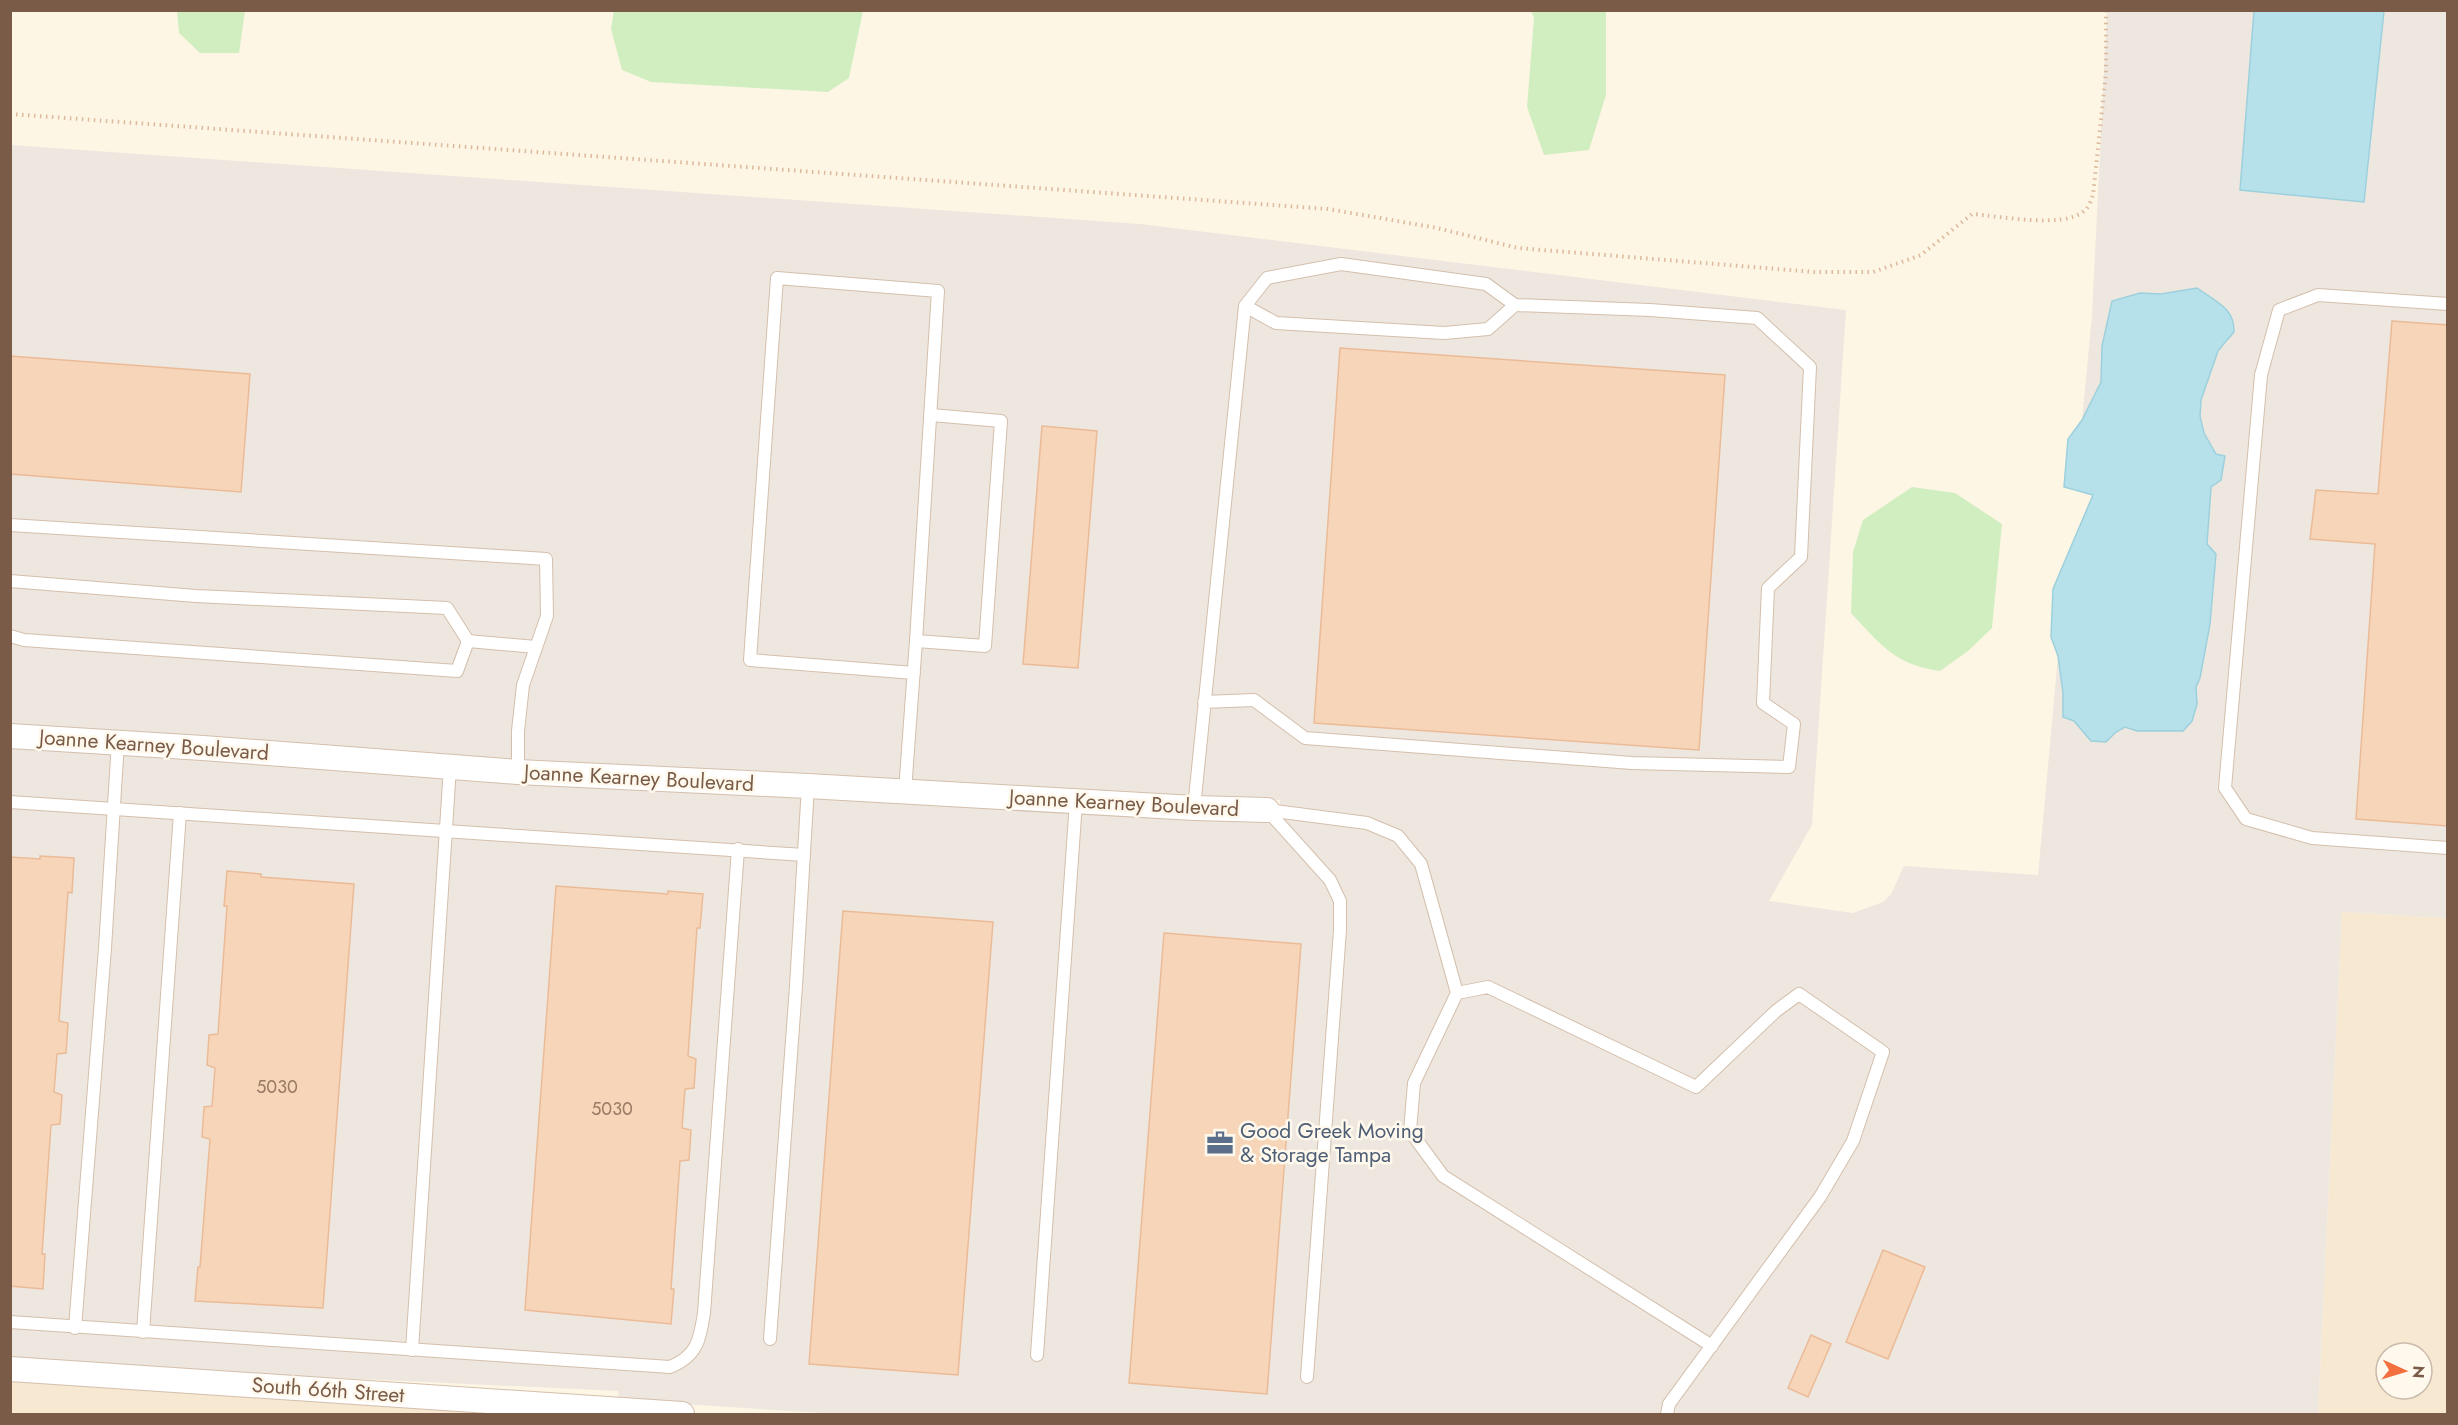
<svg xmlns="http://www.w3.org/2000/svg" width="2458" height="1425" font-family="Jost,sans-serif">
  <rect width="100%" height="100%" fill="#fef6e5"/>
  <g fill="#f7e8d2" fill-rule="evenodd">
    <path d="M 2342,912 L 2447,918 L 2447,1414 L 2318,1414 ZM 2386,1353 L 2422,1353 L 2422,1389 L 2386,1389 Z"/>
    <path d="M 11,1380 L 520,1414 L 11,1414 Z"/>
  </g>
  <path fill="#eee7df" d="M 2107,11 L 2254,11 L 2240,190 L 2364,202 L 2384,11 L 2447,11 L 2447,918 L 2342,912 L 2318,1414 L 838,1414 L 619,1400 L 618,1391 L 232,1373 L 11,1358 L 10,747 L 1279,820 L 1280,800 L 1194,797 L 519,761 L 11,725 L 11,145 L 1140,224 L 1846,310 L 1812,825 L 1769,901 L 1853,913 L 1883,902 L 1891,894 L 1904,866 L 2038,875 L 2058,656 L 2063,693 L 2063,716 L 2074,721 L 2091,741 L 2106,742 L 2116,732 L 2125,727 L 2137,731 L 2156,731 L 2197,704 L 2196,687 L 2200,678 L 2210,624 L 2216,554 L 2207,544 L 2211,487 L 2224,456 L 2217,454 L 2204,433 L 2200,416 L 2201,400 L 2218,351 L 2229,341 L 2197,289 L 2161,294 L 2140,293 L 2102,346 L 2101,382 L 2082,420 L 2092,315 Z"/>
  <g fill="#d1eec1">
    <path d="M 614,10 L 863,10 L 863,11 L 849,78 L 828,92 L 651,82 L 622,70 L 611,29 Z"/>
    <path d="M 177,11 L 245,11 L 239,53 L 200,53 L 179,33 Z"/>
    <path d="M 1531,11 L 1606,11 L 1606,95 L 1589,150 L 1544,155 L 1527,107 L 1534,18 Z"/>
    <path d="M 1912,487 L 1955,493 L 2002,524 L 1992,628 L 1968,651 L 1940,671 C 1895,665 1880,644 1851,613 L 1853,552 L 1863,520 Z"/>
  </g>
  <g fill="#b7e1ea" stroke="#9cd0dd" stroke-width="1.5">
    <path d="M 2254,11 L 2384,11 L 2364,202 L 2240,190 Z"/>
    <path d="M 2197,288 C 2215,301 2235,308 2234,332 L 2218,351 L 2201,400 L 2200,416 L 2204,433 L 2216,454 L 2225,456 L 2221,480 L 2211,487 L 2207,544 L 2216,554 L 2210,624 L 2200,678 L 2196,687 L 2197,704 L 2192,721 L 2183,731 L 2137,731 L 2125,727 L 2116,732 L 2106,742 L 2091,741 L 2074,721 L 2063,717 L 2063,693 L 2058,656 L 2051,637 L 2053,589 L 2093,495 L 2064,487 L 2068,439 L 2082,420 L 2101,382 L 2102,346 L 2112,301 L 2140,293 L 2161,294 Z"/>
  </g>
  <g fill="#f7d5b9" stroke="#ebbb98" stroke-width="1.5">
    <path d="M 2392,321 L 2448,325 L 2448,826 L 2356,819 L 2375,544 L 2310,539 L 2316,490 L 2378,494 Z"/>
    <path d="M 1340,348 L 1725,375 L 1699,750 L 1314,723 Z"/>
    <path d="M 10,356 L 250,374 L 241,492 L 10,474 Z"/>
    <path d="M 1042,426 L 1097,431 L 1078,668 L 1023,664 Z"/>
    <path d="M 40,856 L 74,858 L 72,893 L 68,892 L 59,1021 L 68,1023 L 66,1053 L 57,1054 L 54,1092 L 62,1095 L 60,1124 L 51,1125 L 42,1254 L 45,1254 L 43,1289 L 10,1286 L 10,857 L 40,859 Z"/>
    <path d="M 227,871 L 261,874 L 261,877 L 354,884 L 323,1308 L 195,1301 L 198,1267 L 200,1267 L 210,1139 L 202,1137 L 204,1107 L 212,1106 L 215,1068 L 207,1065 L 209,1035 L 218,1034 L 227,906 L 224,906 Z"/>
    <path d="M 556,886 L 668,894 L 668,891 L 703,894 L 700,928 L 697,928 L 688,1056 L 696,1059 L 694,1088 L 685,1089 L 682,1128 L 691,1130 L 689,1160 L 680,1161 L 671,1289 L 674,1289 L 671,1324 L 525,1310 Z"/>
    <path d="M 843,911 L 993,922 L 958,1375 L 809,1364 Z"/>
    <path d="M 1164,933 L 1301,944 L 1267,1394 L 1129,1383 Z"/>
    <path d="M 1883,1250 L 1925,1267 L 1888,1359 L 1846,1342 Z"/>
    <path d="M 1811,1335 L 1831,1344 L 1808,1397 L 1788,1388 Z"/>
  </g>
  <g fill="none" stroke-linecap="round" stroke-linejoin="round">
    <defs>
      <g id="service">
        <path d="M 2448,304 L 2318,295 L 2279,310 L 2261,375 L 2225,788 L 2246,819 L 2312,838 L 2448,848"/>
        <path d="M 1245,306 L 1276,323 L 1444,333 L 1488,329 L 1515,305"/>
        <path d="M 10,525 L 546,559 L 547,616 L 523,685 L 518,731 L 518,772"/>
        <path d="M 10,581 L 196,596 L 447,608 L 468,641"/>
        <path d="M 10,636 L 24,640 L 457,671 L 468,641"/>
        <path d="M 468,641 L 536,647"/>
        <path d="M 916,641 L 985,646 L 1001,421 L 931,415"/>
        <path d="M 905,791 L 916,641 L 938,291 L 777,278 L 750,660 L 914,673"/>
        <path d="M 10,802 L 804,855"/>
        <path d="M 1194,808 L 1245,306 L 1267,278 L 1341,264 L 1486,284 L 1515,305 L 1650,310 L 1757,318 L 1810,367 L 1801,557 L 1768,588 L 1763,703 L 1794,724 L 1789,767 L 1632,763 L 1305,738 L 1254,700 L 1204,702"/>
        <path d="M 1267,810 L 1330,880 L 1340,901 L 1340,930 L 1307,1377"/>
        <path d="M 1267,810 L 1367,823 L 1398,836 L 1421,864 L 1457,993"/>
        <path d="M 10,1322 L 670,1367 C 697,1356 700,1340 704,1313 L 738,849"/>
        <path d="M 75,1328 L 105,948 L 118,742"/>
        <path d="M 143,1332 L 180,813"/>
        <path d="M 770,1339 L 796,986 L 808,786"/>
        <path d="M 412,1350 L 450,767"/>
        <path d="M 1037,1355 L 1076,802"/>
        <path d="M 1667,1414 L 1669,1404 L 1820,1197 L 1853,1141 L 1883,1052 L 1799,994 L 1776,1011 L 1696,1087 L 1488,987 L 1457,993 L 1414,1083 L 1410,1131 L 1443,1176 L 1712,1346"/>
      </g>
      <g id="minor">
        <path d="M 10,736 L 203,748 L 518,772 L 808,786 L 1194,808 L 1267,810"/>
        <path d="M 10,1369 L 682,1414"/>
      </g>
    </defs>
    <use href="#service" stroke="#d4bfac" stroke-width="14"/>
    <use href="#minor" stroke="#d4bfac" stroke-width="26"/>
    <path stroke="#dcb89c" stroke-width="4" stroke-dasharray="1.5 4.5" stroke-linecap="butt" d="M 10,114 L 1328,209 L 1437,228 L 1518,248 L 1814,272 L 1873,272 L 1921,255 L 1972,214 C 1999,216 2064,229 2084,211 C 2089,208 2091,200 2093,195 L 2106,73 L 2106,10"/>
    <use href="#service" stroke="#fff" stroke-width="12"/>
    <use href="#minor" stroke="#fff" stroke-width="24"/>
  </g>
  <defs>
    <symbol id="office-bare" viewBox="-9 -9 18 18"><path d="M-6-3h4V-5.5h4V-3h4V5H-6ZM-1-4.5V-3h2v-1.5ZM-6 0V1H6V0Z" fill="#5c6f8a" stroke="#fff9ed" stroke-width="2.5" paint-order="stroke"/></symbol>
  </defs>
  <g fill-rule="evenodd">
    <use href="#office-bare" x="1201" y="1124" width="38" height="38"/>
  </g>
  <g text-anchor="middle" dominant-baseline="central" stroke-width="5" stroke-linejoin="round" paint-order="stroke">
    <g font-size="18" fill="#997a64">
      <text x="277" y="1087">5030</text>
      <text x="612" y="1109">5030</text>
    </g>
    <g font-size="21" fill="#7a5b47" stroke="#fff9ed">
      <text transform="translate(154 745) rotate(4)">Joanne Kearney Boulevard</text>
      <text transform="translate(639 778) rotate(3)">Joanne Kearney Boulevard</text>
      <text transform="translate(1124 803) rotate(3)">Joanne Kearney Boulevard</text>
      <text transform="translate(328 1390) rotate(4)">South 66th Street</text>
    </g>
    <g font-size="21" fill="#4e5e75" stroke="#fff9ed" text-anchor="start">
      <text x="1240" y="1131">Good Greek Moving<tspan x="1240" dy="24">&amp; Storage Tampa</tspan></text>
    </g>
  </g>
  <rect width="2458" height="1425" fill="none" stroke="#7a5b47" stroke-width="24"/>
  <g transform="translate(2404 1371) rotate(94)"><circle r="28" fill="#fff9ed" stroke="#cabaab" stroke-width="1.5"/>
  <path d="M0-4.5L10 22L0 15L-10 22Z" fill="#f46f3e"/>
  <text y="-9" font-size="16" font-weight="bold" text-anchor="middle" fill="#7a5b47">N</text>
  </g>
</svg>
